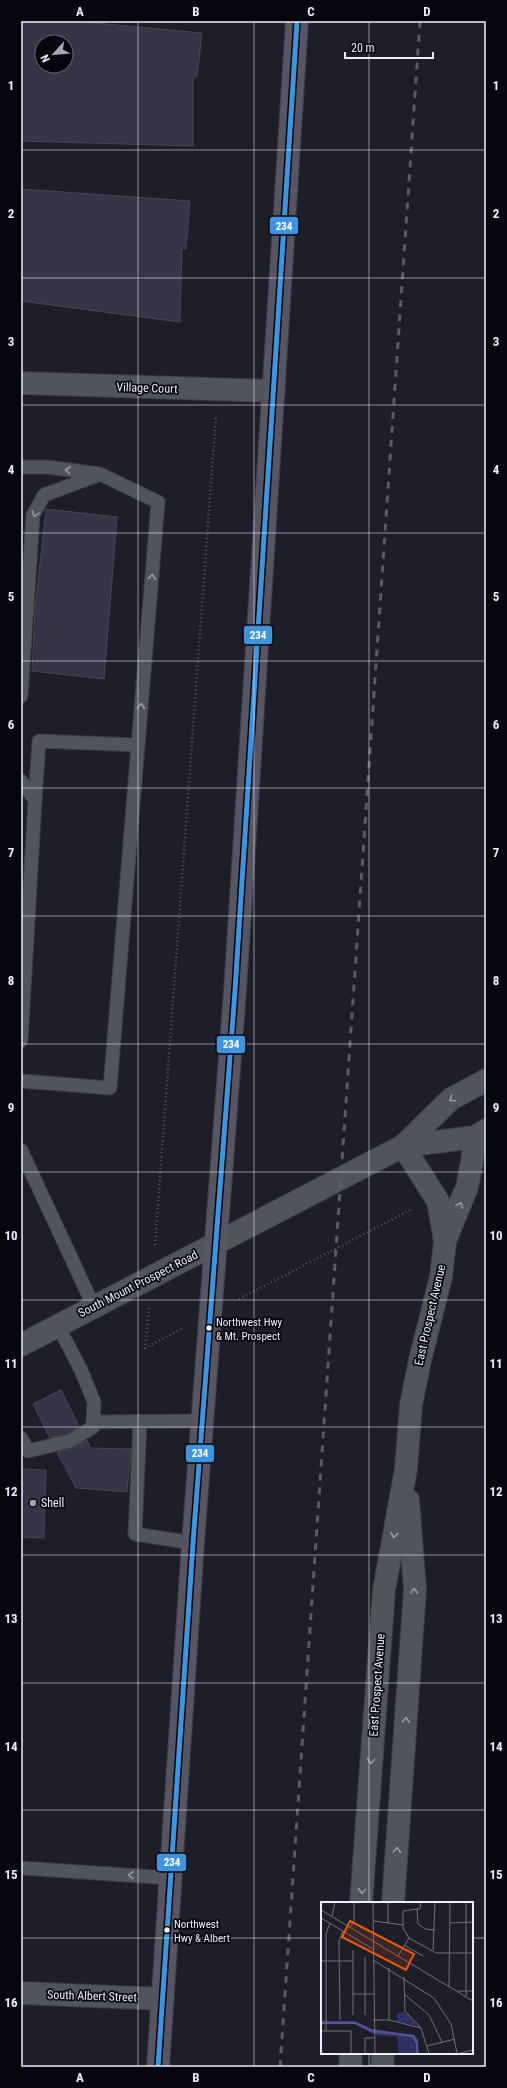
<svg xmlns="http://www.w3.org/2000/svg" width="507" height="2088" font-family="'Roboto Condensed',sans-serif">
  <rect width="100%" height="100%" fill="#1e1e29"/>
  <g fill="#363546" stroke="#464650" fill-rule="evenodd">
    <path d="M 21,21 L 74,21 L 202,33 L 197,77 L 193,77 L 193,146 L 21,141 ZM 42,42 L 66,42 L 66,66 L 42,66 Z"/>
    <path d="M 21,189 L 190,201 L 186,249 L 182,248 L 180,322 L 21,301 Z"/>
    <path d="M 46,509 L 117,517 L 104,679 L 32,671 L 35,609 Z"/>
    <path d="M 61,1390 L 79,1426 L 67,1434 L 50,1438 L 33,1404 Z"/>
    <path d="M 87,1440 L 90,1448 L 131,1449 L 127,1492 L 76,1488 L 57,1452 L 72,1449 Z"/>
    <path d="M 21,1469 L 46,1470 L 44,1538 L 21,1537 Z"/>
  </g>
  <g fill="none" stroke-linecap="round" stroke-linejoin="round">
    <defs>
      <g id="lane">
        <path d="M 21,467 L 47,467 L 100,474 L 158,502 L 138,745"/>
        <path d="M 21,696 L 33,515 L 44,495 L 98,475"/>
        <path d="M 21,781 L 35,800 L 21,1041"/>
        <path d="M 21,1081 L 110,1088 L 138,745 L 39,741 L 35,800"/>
        <path d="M 21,1150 L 94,1307"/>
        <path d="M 140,1421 L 135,1534 L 193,1543"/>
        <path d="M 93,1422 L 203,1421"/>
        <path d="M 21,1438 L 28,1451 L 70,1441 L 93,1427 L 94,1402 L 81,1370 L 58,1326"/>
        <path d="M 21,1868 L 170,1878"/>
      </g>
      <g id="street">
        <path d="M 21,383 L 274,391"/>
        <path d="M 21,1993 L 163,1999"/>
      </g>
      <g id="secondary">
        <path d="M 403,1146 L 475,1137 L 486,1130"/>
        <path d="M 445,1241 L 467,1187 L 472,1162 L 475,1137"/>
        <path d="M 21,1345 L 403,1146 L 451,1099 L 486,1080"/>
        <path d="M 361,1903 L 384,1590 L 406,1469 L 411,1405 L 420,1360 L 441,1277 L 445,1241 L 438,1201 L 403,1146"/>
        <path d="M 393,1903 L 415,1589 L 408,1500"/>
        <path d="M 350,2067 L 351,2053"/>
        <path d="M 382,2067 L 383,2053"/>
      </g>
      <path id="primary" d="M 158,2067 L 193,1543 L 235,991 L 297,21"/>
    </defs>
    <use href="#lane" stroke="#3b3b44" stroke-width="15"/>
    <use href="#street" stroke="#3b3b44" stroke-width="24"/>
    <use href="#secondary" stroke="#3b3b44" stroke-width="24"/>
    <use href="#primary" stroke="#3b3b44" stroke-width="24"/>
    <g stroke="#54555e" stroke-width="2.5" stroke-dasharray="1 3" stroke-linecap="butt">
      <path d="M 155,1245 L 216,415"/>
      <path d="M 239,1299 L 412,1209"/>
      <path d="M 149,1308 L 145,1348 L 183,1328"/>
    </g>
    <use href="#lane" stroke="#52545c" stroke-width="13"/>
    <use href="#street" stroke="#52545c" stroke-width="22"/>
    <use href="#secondary" stroke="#52545c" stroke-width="22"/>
    <use href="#primary" stroke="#555563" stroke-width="22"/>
    <path stroke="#5a5a62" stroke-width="3" stroke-dasharray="7 7" stroke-linecap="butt" d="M 280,2067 L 420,21"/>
    <defs>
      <path id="bus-1" d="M 158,2067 L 193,1543 L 235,991 L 297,21"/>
    </defs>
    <use href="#bus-1" stroke="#06060e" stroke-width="8"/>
    <use href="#bus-1" stroke="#4094de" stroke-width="5"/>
  </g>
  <defs><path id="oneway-chevron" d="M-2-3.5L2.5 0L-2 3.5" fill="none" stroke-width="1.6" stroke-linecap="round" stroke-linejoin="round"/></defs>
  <g stroke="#9899a4">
    <use href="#oneway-chevron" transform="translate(68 470) rotate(-173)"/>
    <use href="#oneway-chevron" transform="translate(35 514) rotate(109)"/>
    <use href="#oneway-chevron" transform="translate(152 577) rotate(-85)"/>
    <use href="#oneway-chevron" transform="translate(141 706) rotate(-85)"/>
    <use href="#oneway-chevron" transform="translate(452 1099) rotate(145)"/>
    <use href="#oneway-chevron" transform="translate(460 1205) rotate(-68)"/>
    <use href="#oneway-chevron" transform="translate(394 1535) rotate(101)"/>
    <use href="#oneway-chevron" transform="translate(414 1591) rotate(-89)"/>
    <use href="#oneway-chevron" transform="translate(406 1720) rotate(-86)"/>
    <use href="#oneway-chevron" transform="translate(371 1761) rotate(94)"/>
    <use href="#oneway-chevron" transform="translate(397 1850) rotate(-86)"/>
    <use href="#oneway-chevron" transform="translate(131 1875) rotate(-176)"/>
    <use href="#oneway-chevron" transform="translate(362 1891) rotate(94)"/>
  </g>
  <path fill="none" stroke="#edeefc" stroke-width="1" stroke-opacity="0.55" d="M 138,21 L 138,2067M 254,21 L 254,2067M 369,21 L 369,1903M 21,150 L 486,150M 21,278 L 486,278M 21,405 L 486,405M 21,533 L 486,533M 21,661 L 486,661M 21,788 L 486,788M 21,916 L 486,916M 21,1044 L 486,1044M 21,1172 L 486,1172M 21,1300 L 486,1300M 21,1427 L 486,1427M 21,1555 L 486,1555M 21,1683 L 486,1683M 21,1810 L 486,1810M 21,1938 L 322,1938M 472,1938 L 486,1938M 369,2053 L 369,2067"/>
  <g fill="#edeefc" stroke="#06060e" stroke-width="1.5">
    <circle cx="209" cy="1328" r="3.5"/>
    <circle cx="167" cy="1930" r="3.5"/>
  </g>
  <circle fill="#a5a5b2" stroke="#06060e" stroke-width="1.5" cx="33" cy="1503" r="4"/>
  <g text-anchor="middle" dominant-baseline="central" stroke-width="3.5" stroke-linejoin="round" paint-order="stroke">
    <g font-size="11" fill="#edeefc" stroke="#06060e" text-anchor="start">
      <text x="216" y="1322">Northwest Hwy<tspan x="216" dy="14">&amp; Mt. Prospect</tspan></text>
      <text x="174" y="1924">Northwest<tspan x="174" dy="14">Hwy &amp; Albert</tspan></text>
    </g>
    <g font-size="12" fill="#edeefc" stroke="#06060e">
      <text transform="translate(147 388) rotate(2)">Village Court</text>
      <text transform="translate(138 1284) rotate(-27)">South Mount Prospect Road</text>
      <text transform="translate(430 1315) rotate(-77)">East Prospect Avenue</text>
      <text transform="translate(377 1685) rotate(-86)">East Prospect Avenue</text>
      <text transform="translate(92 1996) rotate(2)">South Albert Street</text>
    </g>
    <g font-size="12" fill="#edeefc" stroke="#06060e" text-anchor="start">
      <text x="41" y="1503">Shell</text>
    </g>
  </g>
  <g transform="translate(321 1902)">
    <rect width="152" height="152" fill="#1e1e29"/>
    <path d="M 84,110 L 97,124 L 76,119 L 76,111 ZM 54,131 L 91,135 L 95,142 L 94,152 L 78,152 L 76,135 L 55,133 Z" fill="#313263"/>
    <path d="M 0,119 L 34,119 L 51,127 L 93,133 L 97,138 L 98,152 L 94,152 L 95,142 L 91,135 L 51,131 L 34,122 L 0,122 Z" fill="#40407e"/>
    <path fill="none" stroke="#535597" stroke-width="2" d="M 0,121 L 34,121 L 51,129M 52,129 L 92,134 L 96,141 L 96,152"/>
    <path fill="none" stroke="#71717d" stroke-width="1" d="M 52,0 L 54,152M 67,0 L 67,21M 100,0 L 99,7 L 96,7 L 97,22 L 104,27 L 114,28M 96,7 L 82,9 L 82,26 L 88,36 L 115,51 L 152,51M 0,8 L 152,99M 11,14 L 14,0M 0,16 L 52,47M 53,19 L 82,23M 129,21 L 152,20M 29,26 L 33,19 L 33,0M 83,43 L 102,54M 32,48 L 32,113M 112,48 L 114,0M 77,54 L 88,36M 44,55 L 44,113M 52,58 L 113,96 L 130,122 L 136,151M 0,59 L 32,59M 68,66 L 68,118M 83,75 L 84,109 L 100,126 L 108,152M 128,85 L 129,0M 137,89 L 152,89M 32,92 L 53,92M 83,92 L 108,113 L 121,140M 145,94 L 145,0M 19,118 L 18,39 L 22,29M 52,118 L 68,118 L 100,126M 0,129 L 30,129 L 30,152M 5,129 L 5,32 L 9,21M 106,144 L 134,137M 44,152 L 44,136 L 53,136M 135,152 L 152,148"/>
    <path fill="#e8590c" fill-opacity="0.15" stroke="#e8590c" stroke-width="2" d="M 29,19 L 93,52 L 85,68 L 21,35 Z"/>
    <rect width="152" height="152" fill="none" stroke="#edeefc" stroke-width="2"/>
  </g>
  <g stroke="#06060e" stroke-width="1.5">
    <rect x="269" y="216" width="30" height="19" rx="4" fill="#4094de"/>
    <rect x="243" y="625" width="30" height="20" rx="4" fill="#4094de"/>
    <rect x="216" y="1035" width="30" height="19" rx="4" fill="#4094de"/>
    <rect x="185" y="1444" width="30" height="19" rx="4" fill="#4094de"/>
    <rect x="156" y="1853" width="31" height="19" rx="4" fill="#4094de"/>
  </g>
  <g font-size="11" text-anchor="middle" font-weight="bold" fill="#fff">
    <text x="284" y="230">234</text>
    <text x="258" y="639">234</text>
    <text x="231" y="1048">234</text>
    <text x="200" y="1457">234</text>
    <text x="172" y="1866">234</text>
  </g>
  <rect width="507" height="2088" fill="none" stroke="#06060e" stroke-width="44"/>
  <g transform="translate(54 54) rotate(243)"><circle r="19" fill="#06060e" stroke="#62636d"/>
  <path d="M0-3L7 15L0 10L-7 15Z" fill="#a5a5b2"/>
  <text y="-6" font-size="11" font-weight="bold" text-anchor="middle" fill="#edeefc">N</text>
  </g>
  <path d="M345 52v6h88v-6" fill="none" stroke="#edeefc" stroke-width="2"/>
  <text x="351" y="52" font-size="12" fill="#edeefc" stroke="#06060e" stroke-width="3" paint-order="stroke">20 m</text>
  <rect x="22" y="22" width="463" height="2044" fill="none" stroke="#edeefc" stroke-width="1.5"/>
  <g font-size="13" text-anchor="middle" font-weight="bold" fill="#edeefc">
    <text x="80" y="16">A</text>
    <text x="196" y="16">B</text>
    <text x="311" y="16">C</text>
    <text x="427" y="16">D</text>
    <text x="11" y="90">1</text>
    <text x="496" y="90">1</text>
    <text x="11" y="218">2</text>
    <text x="496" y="218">2</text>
    <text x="11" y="346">3</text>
    <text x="496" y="346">3</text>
    <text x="11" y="474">4</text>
    <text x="496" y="474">4</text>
    <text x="11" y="601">5</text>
    <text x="496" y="601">5</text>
    <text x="11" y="729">6</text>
    <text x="496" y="729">6</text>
    <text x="11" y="857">7</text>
    <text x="496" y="857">7</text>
    <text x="11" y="985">8</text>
    <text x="496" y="985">8</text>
    <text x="11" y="1112">9</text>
    <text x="496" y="1112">9</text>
    <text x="11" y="1240">10</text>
    <text x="496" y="1240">10</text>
    <text x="11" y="1368">11</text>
    <text x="496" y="1368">11</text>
    <text x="11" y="1496">12</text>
    <text x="496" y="1496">12</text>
    <text x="11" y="1623">13</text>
    <text x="496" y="1623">13</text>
    <text x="11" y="1751">14</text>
    <text x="496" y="1751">14</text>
    <text x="11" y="1879">15</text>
    <text x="496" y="1879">15</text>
    <text x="11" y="2007">16</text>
    <text x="496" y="2007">16</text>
    <text x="80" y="2082">A</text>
    <text x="196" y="2082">B</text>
    <text x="311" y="2082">C</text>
    <text x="427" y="2082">D</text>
  </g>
</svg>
